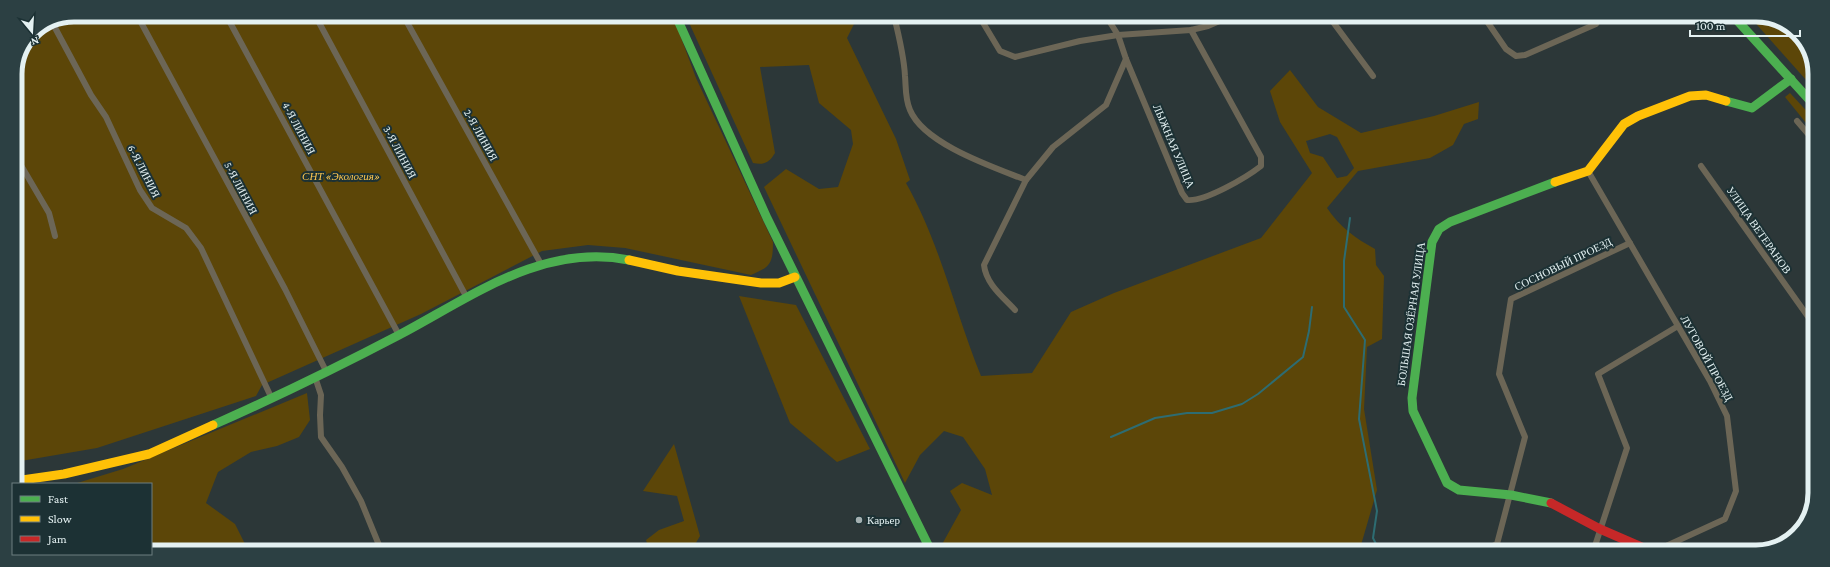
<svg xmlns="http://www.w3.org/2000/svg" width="1830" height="567" font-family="'Crimson Pro',serif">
  <rect width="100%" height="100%" fill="#2c3738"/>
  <g fill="#5c4608" fill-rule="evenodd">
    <path d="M 74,15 L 673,16 L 696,78 L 773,242 C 773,264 770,267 751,275 L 625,248 L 588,245 L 542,251 L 421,314 L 262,385 L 256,396 L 97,448 L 15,462 L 15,74 L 33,32 Z"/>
    <path d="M 686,16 L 854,16 L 856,20 L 847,38 L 896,139 L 910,180 L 906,183 C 940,243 955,312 981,376 L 1032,373 L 1071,312 L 1114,293 L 1261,238 L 1312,173 L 1280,122 L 1270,91 L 1290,70 L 1318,107 L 1361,133 L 1434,116 L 1479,102 L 1478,119 L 1464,124 L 1453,145 L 1430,158 L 1358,171 L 1327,208 C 1340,227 1355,238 1375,249 L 1376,265 L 1384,276 L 1382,339 L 1367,347 L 1364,409 L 1377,490 L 1359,552 L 942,551 L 940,548 L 961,510 L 950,491 L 962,483 L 992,495 L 985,469 L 963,437 L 944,431 L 920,455 L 905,483 L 764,187 L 786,169 L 819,189 L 838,187 L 853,144 L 851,130 L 819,103 L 809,65 L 760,67 L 775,153 C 769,163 764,165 753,163 ZM 1330,134 L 1337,137 L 1354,168 L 1347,176 L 1337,178 L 1323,157 L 1310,153 L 1306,141 Z"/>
    <path d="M 1750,17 L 1771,17 L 1800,35 L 1815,70 L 1815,90 Z"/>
    <path d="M 1790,93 L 1815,120 L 1815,134 L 1785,97 Z"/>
    <path d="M 739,296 L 796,305 L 870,449 L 837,462 L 790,423 Z"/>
    <path d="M 307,393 L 310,420 L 299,437 L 277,446 L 251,452 L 218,472 L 206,503 L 235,524 L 248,550 L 151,550 L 151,484 L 74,484 L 123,469 Z"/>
    <path d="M 674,444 L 700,536 L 694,546 L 695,551 L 649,550 L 646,540 L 659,530 L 684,521 L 677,496 L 643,491 Z"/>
  </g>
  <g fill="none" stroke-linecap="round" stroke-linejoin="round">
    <g stroke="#2d6c72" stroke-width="2">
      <path d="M 1350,218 L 1344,261 L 1344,307 L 1365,340 L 1359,419 L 1377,511 L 1373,538 L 1380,552"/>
      <path d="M 1111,437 L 1155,418 L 1187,413 L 1212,413 L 1242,404 L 1258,394 L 1303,357 L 1309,331 L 1312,307"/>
    </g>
    <g stroke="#6c6656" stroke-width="6">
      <path d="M 137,15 L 285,289 L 326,371"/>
      <path d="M 226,15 L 399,335"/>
      <path d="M 315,15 L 467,298"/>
      <path d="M 403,15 L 541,264"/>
      <path d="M 894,16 C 899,36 904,56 905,76 C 906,87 905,99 910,110 C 924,144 993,167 1026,180"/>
      <path d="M 979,16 L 1000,51 L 1015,57 L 1080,41 L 1118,35 L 1191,30 L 1208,26 L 1231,16"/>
      <path d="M 1106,16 L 1118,35 L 1126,59 L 1182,193 L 1187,200 C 1205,202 1247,177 1261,166 L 1261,157 L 1191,30"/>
      <path d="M 1326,17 L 1333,22 L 1373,76"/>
      <path d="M 1484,17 L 1506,49 L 1516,56 L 1525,55 L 1596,24 L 1600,17"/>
      <path d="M 53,24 L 91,95 L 106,117 L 140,190 L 152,208 L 186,228 L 201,248 L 272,399"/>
      <path d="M 1797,121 L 1815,142"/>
      <path d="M 15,155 L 49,213 L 55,236"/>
      <path d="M 1701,166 L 1814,325"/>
      <path d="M 1588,171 L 1710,381 L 1727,416 L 1736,491 L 1725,519 L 1653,552"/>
      <path d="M 1015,310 C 1003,297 986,284 984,265 L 1026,180 L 1053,147 L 1106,105 L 1126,59"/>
      <path d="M 315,377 L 321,395 L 320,415 L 321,437 L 342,467 L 361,501 L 381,550"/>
      <path d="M 1481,552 L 1497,544 L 1525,437 L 1499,374 L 1511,299 L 1630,243"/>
      <path d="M 1593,552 L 1627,448 L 1598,374 L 1678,326"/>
    </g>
    <g stroke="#4caf50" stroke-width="9">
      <path d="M 676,16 L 767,218 L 931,551"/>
      <path d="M 1734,17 L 1815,106"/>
      <path d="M 1726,101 L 1752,108 L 1791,79"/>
      <path d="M 213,425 C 276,397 338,367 399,335 C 471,297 542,243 629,260"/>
      <path d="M 1551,503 L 1511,495 L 1459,490 L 1447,483 L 1413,411 L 1412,398 L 1432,242 L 1439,229 L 1450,222 L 1555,182"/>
    </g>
    <g stroke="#ffc107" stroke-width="9">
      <path d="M 1555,182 L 1588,171 L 1624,124 L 1638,116 L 1690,96 L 1706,95 L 1726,101"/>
      <path d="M 629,260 L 678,271 L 761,283 L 779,283 L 795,277"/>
      <path d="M 15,481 L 64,474 L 149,454 L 213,425"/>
    </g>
    <path stroke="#c62828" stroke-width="9" d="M 1551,503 L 1600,529 L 1653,552"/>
  </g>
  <circle fill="#a4b0b1" stroke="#1c3134" stroke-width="1.5" cx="859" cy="520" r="4"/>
  <g text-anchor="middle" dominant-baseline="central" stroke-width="4" stroke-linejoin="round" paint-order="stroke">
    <g font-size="11" fill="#e4f1f2" stroke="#1c3134">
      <text transform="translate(299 128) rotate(62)">4-Я ЛИНИЯ</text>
      <text transform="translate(481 135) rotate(61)">2-Я ЛИНИЯ</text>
      <text transform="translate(1174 146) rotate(67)">ЛЫЖНАЯ УЛИЦА</text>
      <text transform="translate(400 152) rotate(62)">3-Я ЛИНИЯ</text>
      <text transform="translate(144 171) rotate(63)">6-Я ЛИНИЯ</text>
      <text transform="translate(241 188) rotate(62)">5-Я ЛИНИЯ</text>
      <text transform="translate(1759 230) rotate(55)">УЛИЦА ВЕТЕРАНОВ</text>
      <text transform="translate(1563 264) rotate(-26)">СОСНОВЫЙ ПРОЕЗД</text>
      <text transform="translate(1411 314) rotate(-82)">БОЛЬШАЯ ОЗЁРНАЯ УЛИЦА</text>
      <text transform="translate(1707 358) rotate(61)">ЛУГОВОЙ ПРОЕЗД</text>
    </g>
    <g font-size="11" font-style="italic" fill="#fbc651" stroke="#1c3134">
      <text x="341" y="176">СНТ «Экология»</text>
    </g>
    <g font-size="11" fill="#e4f1f2" stroke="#1c3134" text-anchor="start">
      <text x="867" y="520">Карьер</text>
    </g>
  </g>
  <path d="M0 0H1830V567H0ZM74 22H1756A52 52 0 0 1 1808 74V493A52 52 0 0 1 1756 545H74A52 52 0 0 1 22 493V74A52 52 0 0 1 74 22Z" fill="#2c4043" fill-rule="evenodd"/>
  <path fill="none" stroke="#e4f1f2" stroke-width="5" d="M74 22H1756A52 52 0 0 1 1808 74V493A52 52 0 0 1 1756 545H74A52 52 0 0 1 22 493V74A52 52 0 0 1 74 22Z"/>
  <rect x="12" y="483" width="140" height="72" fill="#1c3134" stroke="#6c7e80"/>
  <rect x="20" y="496" width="20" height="6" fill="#4caf50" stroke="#6c7e80"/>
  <text x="48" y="503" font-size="12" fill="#e4f1f2">Fast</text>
  <rect x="20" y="516" width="20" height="6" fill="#ffc107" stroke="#6c7e80"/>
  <text x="48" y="523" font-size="12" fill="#e4f1f2">Slow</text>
  <rect x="20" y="536" width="20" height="6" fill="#c62828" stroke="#6c7e80"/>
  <text x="48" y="543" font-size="12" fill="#e4f1f2">Jam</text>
  <g transform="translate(32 32) rotate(162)" stroke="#1c3134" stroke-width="3" paint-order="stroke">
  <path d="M0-3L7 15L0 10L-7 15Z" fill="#e4f1f2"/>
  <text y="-6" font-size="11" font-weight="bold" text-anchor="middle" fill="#e4f1f2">N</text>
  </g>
  <path d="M1690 30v6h110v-6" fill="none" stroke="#e4f1f2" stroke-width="2"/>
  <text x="1696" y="30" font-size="12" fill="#e4f1f2" stroke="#1c3134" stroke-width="3" paint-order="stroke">100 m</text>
</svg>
